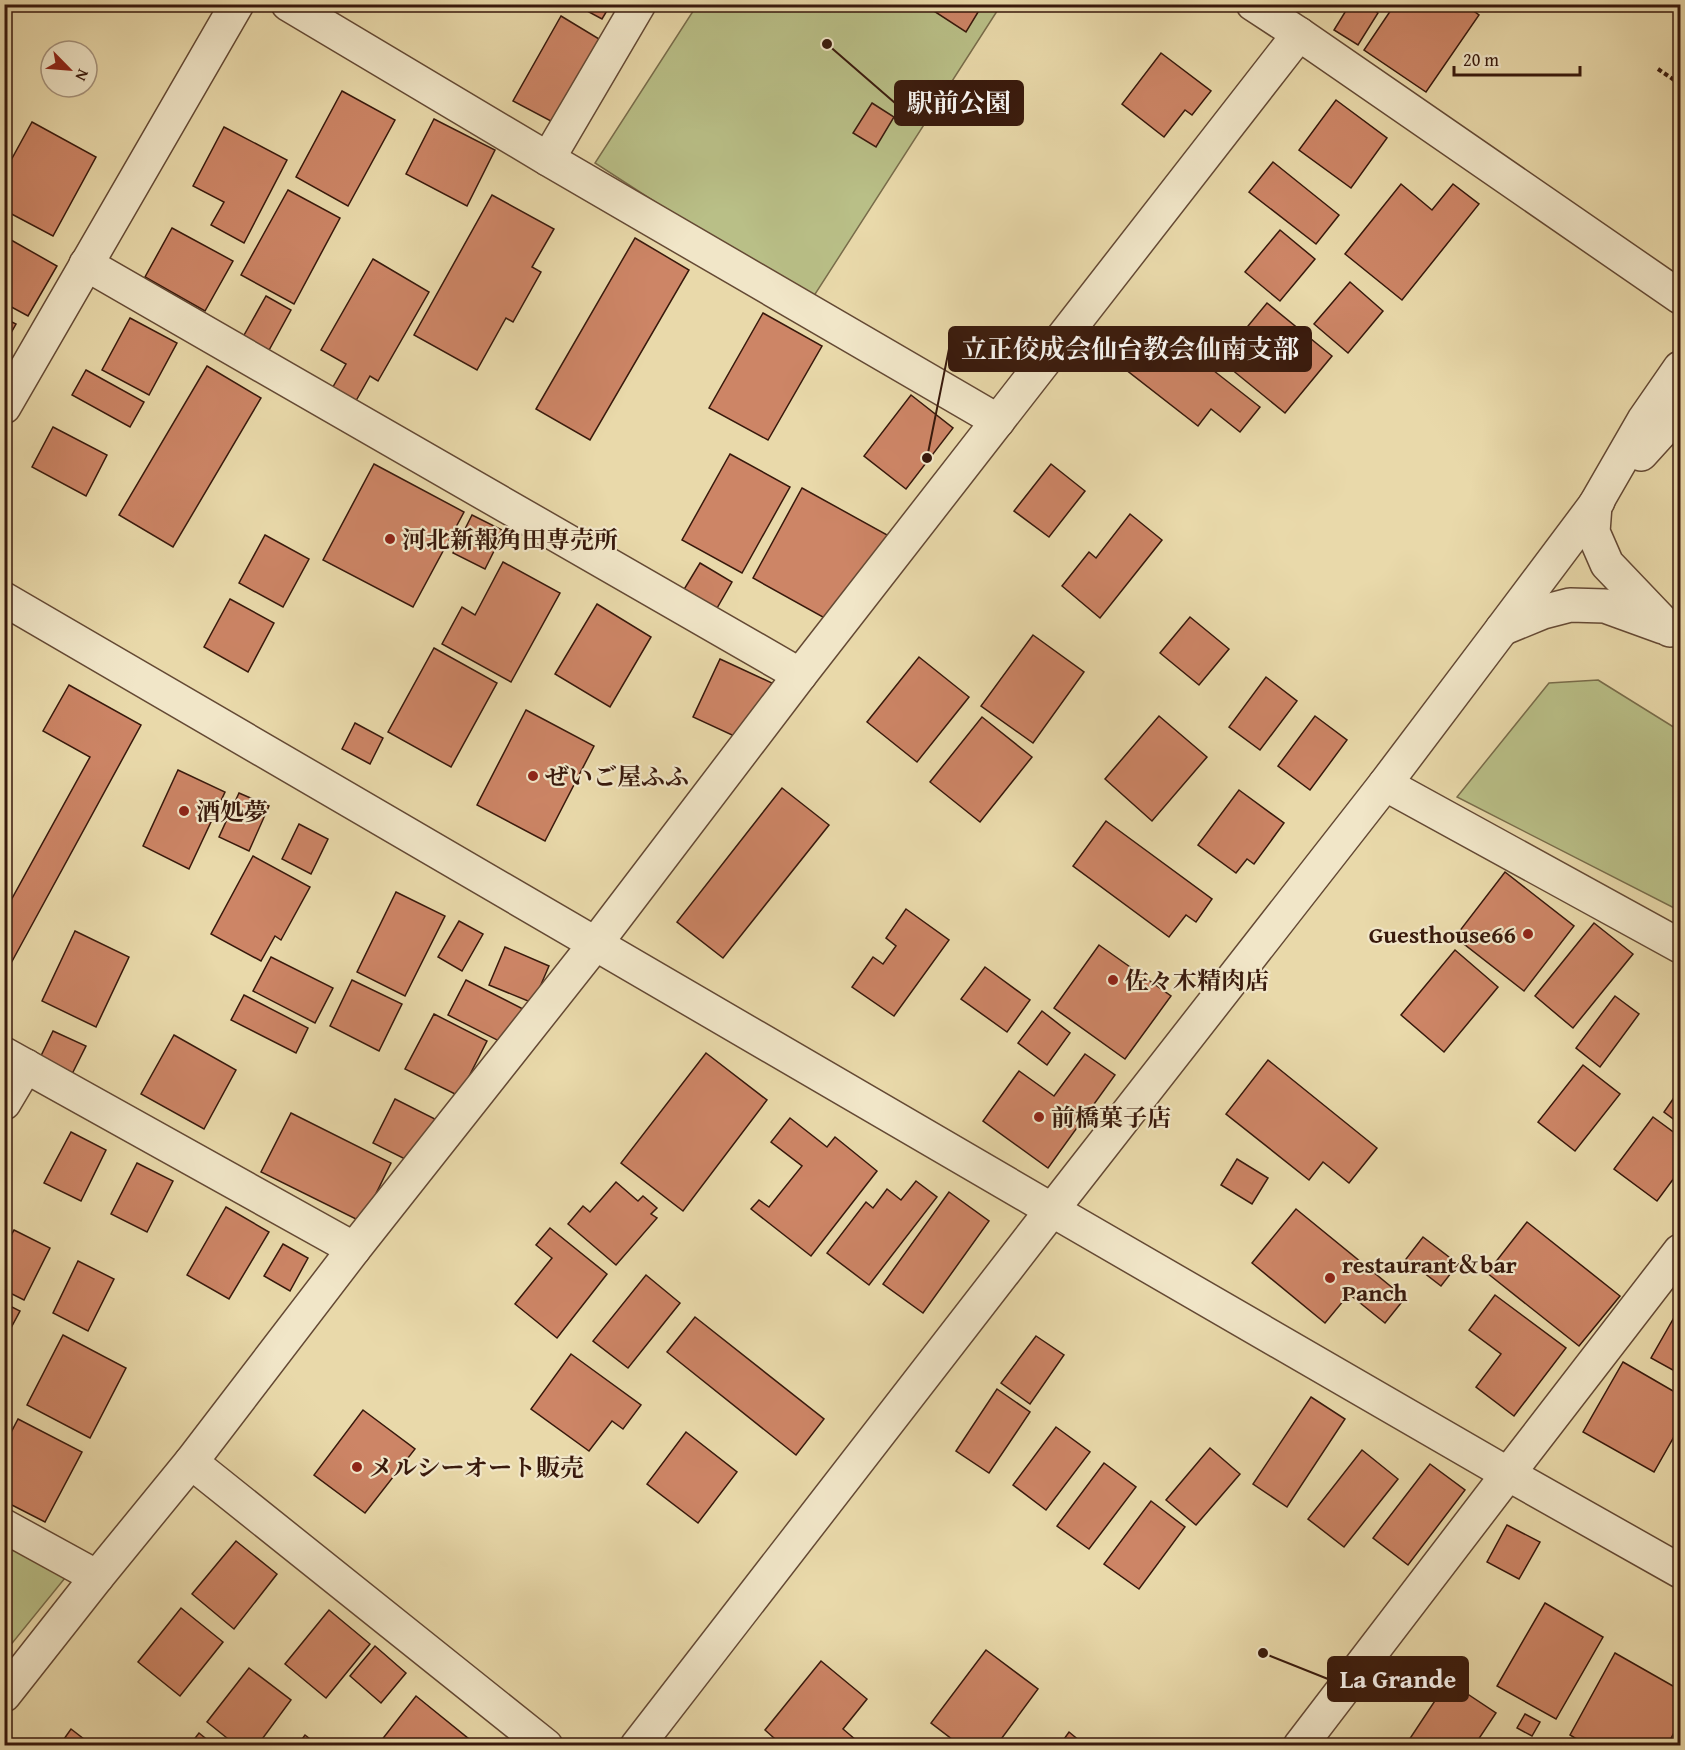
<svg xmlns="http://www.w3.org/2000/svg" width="1685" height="1750" font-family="'Gentium Book Plus','Noto Serif JP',serif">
  <rect width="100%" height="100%" fill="#e9d9aa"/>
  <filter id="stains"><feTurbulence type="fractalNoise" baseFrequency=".00333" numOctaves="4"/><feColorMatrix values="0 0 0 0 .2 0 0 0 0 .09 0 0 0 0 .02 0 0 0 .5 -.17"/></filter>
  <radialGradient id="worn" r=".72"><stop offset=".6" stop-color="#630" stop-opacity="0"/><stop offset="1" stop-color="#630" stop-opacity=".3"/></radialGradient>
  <g fill="#b9bf87" stroke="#786c4a" stroke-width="1.5">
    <path d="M 697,5 L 1001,5 L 810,302 L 595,163 Z"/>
    <path d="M 1598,680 L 1680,731 L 1680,911 L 1457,797 L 1549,683 Z"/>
    <path d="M 5,1543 L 65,1578 L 5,1652 Z"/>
  </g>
  <g fill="#cd8566" stroke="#38190c" stroke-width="1.5">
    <path d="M 591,4 L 611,4 L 602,19 L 587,11 Z"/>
    <path d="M 923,4 L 983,4 L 966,32 Z"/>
    <path d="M 1350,4 L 1365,4 L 1378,13 L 1358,45 L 1334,30 Z"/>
    <path d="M 1395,4 L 1464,4 L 1479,15 L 1426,92 L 1364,50 Z"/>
    <path d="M 561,16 L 609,45 L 564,128 L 513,101 Z"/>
    <path d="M 1161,53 L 1211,91 L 1192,115 L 1185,110 L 1164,137 L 1122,104 Z"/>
    <path d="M 342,91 L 395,120 L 348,206 L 296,177 Z"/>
    <path d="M 1336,100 L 1387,138 L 1351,188 L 1299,150 Z"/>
    <path d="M 872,103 L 894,117 L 876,147 L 853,133 Z"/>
    <path d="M 434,119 L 495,150 L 467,206 L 406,174 Z"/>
    <path d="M 32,122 L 96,157 L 53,236 L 4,210 L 4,173 Z"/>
    <path d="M 224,127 L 287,160 L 244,243 L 211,225 L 224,202 L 193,186 Z"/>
    <path d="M 1273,162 L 1339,215 L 1316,244 L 1249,192 Z"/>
    <path d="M 1401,184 L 1432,210 L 1453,184 L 1479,204 L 1402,300 L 1345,254 Z"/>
    <path d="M 288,190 L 340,218 L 294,304 L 241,275 Z"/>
    <path d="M 492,195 L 554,229 L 532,267 L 541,272 L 513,322 L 506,318 L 477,370 L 414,335 Z"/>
    <path d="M 172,228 L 233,261 L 205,311 L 145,277 Z"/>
    <path d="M 1280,230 L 1315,259 L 1280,301 L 1245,272 Z"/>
    <path d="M 4,236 L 57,266 L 28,316 L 4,303 Z"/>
    <path d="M 635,238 L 689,270 L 590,440 L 536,409 Z"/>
    <path d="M 373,259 L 429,292 L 378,381 L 370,376 L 353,406 L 330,392 L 346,364 L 321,350 Z"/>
    <path d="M 1350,282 L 1383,311 L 1348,353 L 1314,324 Z"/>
    <path d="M 266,296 L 291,310 L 268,352 L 243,337 Z"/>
    <path d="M 1267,303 L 1332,356 L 1285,413 L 1220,360 Z"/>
    <path d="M 763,313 L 822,346 L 768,440 L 709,408 Z"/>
    <path d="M 4,318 L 16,324 L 4,345 Z"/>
    <path d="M 130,318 L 177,343 L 149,395 L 102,370 Z"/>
    <path d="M 1158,327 L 1260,407 L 1240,432 L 1211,409 L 1198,426 L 1125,369 Z"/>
    <path d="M 207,366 L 261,398 L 173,547 L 119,515 Z"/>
    <path d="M 86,370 L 144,402 L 130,427 L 72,395 Z"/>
    <path d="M 911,395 L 953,428 L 906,489 L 864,456 Z"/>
    <path d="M 53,427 L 107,455 L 86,496 L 32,467 Z"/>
    <path d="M 730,454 L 790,487 L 742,573 L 682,540 Z"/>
    <path d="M 374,464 L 464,512 L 413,607 L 323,560 Z"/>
    <path d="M 1051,464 L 1085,491 L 1049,537 L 1014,511 Z"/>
    <path d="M 802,488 L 889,536 L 839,626 L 753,578 Z"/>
    <path d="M 1130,514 L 1162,540 L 1100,618 L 1062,586 L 1089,552 L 1096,558 Z"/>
    <path d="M 472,515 L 504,531 L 485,569 L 453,553 Z"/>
    <path d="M 265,535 L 309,559 L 283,607 L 239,583 Z"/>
    <path d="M 503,562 L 560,593 L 511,682 L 442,644 L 462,607 L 475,615 Z"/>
    <path d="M 700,563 L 732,582 L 713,615 L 680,596 Z"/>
    <path d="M 230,599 L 274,623 L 248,672 L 204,647 Z"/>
    <path d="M 597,604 L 651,637 L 610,707 L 555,674 Z"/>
    <path d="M 1190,617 L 1229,649 L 1199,685 L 1160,653 Z"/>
    <path d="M 1033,635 L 1084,672 L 1033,743 L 981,706 Z"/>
    <path d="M 434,648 L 497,683 L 451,767 L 388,732 Z"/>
    <path d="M 919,657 L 969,697 L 917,762 L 867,722 Z"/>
    <path d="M 720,659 L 772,683 L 745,741 L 693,717 Z"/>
    <path d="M 1266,677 L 1297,701 L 1260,750 L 1229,727 Z"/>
    <path d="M 69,685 L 141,725 L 4,976 L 4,913 L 90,757 L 43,731 Z"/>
    <path d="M 526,710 L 594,746 L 545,841 L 477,805 Z"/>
    <path d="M 1159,716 L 1207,757 L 1152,821 L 1105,779 Z"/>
    <path d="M 1315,716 L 1347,740 L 1310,790 L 1278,766 Z"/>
    <path d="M 982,717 L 1032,757 L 980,822 L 930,782 Z"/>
    <path d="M 355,723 L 383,738 L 370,764 L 342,749 Z"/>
    <path d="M 178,770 L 225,792 L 189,869 L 143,846 Z"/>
    <path d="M 782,788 L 829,825 L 723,958 L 677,922 Z"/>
    <path d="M 1239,790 L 1284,823 L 1254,864 L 1247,859 L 1236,873 L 1198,845 Z"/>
    <path d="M 239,793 L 269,806 L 249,851 L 219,837 Z"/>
    <path d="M 1106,821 L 1212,899 L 1196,922 L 1186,915 L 1169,937 L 1073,866 Z"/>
    <path d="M 299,824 L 328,839 L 311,874 L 282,859 Z"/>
    <path d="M 253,856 L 310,887 L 281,940 L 275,936 L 261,961 L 211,934 Z"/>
    <path d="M 1505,872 L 1574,926 L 1524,991 L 1455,937 Z"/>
    <path d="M 396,892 L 445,916 L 405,996 L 357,972 Z"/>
    <path d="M 906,909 L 949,940 L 894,1016 L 852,987 L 873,957 L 883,964 L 896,946 L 886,938 Z"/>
    <path d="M 459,921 L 483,934 L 462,971 L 438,957 Z"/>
    <path d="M 1594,923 L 1633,954 L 1573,1028 L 1535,996 Z"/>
    <path d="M 75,931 L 129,957 L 96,1027 L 42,1001 Z"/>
    <path d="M 1099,945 L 1171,996 L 1125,1059 L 1054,1008 Z"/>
    <path d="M 505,947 L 549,966 L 533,1003 L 489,985 Z"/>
    <path d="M 1455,950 L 1498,987 L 1444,1052 L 1401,1015 Z"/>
    <path d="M 271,957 L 333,988 L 315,1023 L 253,991 Z"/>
    <path d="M 985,967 L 1030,1000 L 1007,1032 L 961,999 Z"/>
    <path d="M 352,980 L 402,1004 L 379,1051 L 330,1026 Z"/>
    <path d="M 466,980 L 529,1012 L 511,1047 L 448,1015 Z"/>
    <path d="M 244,995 L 308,1028 L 296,1053 L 231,1020 Z"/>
    <path d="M 1615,996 L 1639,1014 L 1600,1067 L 1576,1048 Z"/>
    <path d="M 1042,1011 L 1070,1033 L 1047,1065 L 1018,1043 Z"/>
    <path d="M 434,1014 L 487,1041 L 459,1096 L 405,1069 Z"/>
    <path d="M 53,1031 L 86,1046 L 71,1076 L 39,1060 Z"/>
    <path d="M 174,1035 L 236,1070 L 204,1129 L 141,1094 Z"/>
    <path d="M 706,1053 L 767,1100 L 683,1211 L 621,1163 Z"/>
    <path d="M 1085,1054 L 1115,1075 L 1048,1168 L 983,1121 L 1019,1071 L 1054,1096 Z"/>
    <path d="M 1268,1060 L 1377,1148 L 1349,1183 L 1323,1162 L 1309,1180 L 1226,1114 Z"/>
    <path d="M 1583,1065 L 1620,1094 L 1575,1151 L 1538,1122 Z"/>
    <path d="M 1680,1089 L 1680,1124 L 1664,1112 Z"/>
    <path d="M 395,1099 L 435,1119 L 413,1163 L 373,1143 Z"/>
    <path d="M 291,1113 L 391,1163 L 362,1222 L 261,1172 Z"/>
    <path d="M 1653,1117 L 1680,1137 L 1680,1170 L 1657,1201 L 1614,1169 Z"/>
    <path d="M 790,1118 L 827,1147 L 835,1137 L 877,1171 L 811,1256 L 751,1209 L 759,1200 L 769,1207 L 802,1166 L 771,1142 Z"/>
    <path d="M 71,1132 L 106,1150 L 81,1201 L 44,1183 Z"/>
    <path d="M 1237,1159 L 1268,1178 L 1252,1204 L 1221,1185 Z"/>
    <path d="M 137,1163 L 173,1181 L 147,1232 L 111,1214 Z"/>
    <path d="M 916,1181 L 937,1197 L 869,1285 L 827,1253 L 866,1202 L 873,1208 L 887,1189 L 901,1200 Z"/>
    <path d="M 616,1182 L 638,1201 L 643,1196 L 657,1208 L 651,1214 L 657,1218 L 616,1265 L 568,1224 L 583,1206 L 590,1212 Z"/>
    <path d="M 949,1192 L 989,1221 L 923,1313 L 883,1284 Z"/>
    <path d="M 226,1207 L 269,1232 L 229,1299 L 187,1275 Z"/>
    <path d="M 1296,1209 L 1405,1298 L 1385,1323 L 1349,1294 L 1325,1323 L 1252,1263 Z"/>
    <path d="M 1527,1222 L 1620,1296 L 1579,1346 L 1487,1273 Z"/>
    <path d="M 550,1228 L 607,1274 L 557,1338 L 515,1304 L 552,1258 L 536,1245 Z"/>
    <path d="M 14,1230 L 50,1248 L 24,1300 L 4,1290 L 4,1249 Z"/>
    <path d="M 1423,1237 L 1458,1264 L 1441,1286 L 1406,1259 Z"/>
    <path d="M 283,1244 L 308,1258 L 290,1291 L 264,1276 Z"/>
    <path d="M 78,1261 L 114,1279 L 88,1331 L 53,1313 Z"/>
    <path d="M 646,1275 L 680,1303 L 628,1368 L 593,1341 Z"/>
    <path d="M 1495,1295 L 1566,1348 L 1514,1416 L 1476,1387 L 1501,1354 L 1469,1330 Z"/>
    <path d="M 4,1303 L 20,1311 L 4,1341 Z"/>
    <path d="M 1680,1307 L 1680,1374 L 1651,1358 Z"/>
    <path d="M 695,1317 L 824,1419 L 796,1455 L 667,1352 Z"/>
    <path d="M 63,1335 L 126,1368 L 90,1438 L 27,1405 Z"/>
    <path d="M 1036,1336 L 1064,1355 L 1030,1404 L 1001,1383 Z"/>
    <path d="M 571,1354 L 641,1405 L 623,1429 L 612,1421 L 589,1451 L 531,1409 Z"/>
    <path d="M 1623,1362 L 1680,1395 L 1680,1426 L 1654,1472 L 1583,1432 Z"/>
    <path d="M 997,1389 L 1030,1412 L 989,1473 L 956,1451 Z"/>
    <path d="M 1311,1397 L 1345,1419 L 1287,1507 L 1253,1484 Z"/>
    <path d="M 363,1410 L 415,1449 L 365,1513 L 314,1475 Z"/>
    <path d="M 18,1419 L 82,1452 L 45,1522 L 4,1501 L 4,1446 Z"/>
    <path d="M 1056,1427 L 1090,1452 L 1046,1510 L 1013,1485 Z"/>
    <path d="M 686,1432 L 737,1472 L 698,1523 L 647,1484 Z"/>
    <path d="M 1210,1448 L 1240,1474 L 1196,1525 L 1166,1500 Z"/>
    <path d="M 1362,1450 L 1398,1479 L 1344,1547 L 1308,1519 Z"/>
    <path d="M 1104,1463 L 1136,1487 L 1089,1549 L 1057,1526 Z"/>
    <path d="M 1430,1464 L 1465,1490 L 1408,1565 L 1373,1538 Z"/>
    <path d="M 1151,1501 L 1185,1527 L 1139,1589 L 1104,1564 Z"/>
    <path d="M 1507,1525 L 1540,1542 L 1519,1579 L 1487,1562 Z"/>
    <path d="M 236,1541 L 277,1574 L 234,1629 L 192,1594 Z"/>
    <path d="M 1545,1603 L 1603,1637 L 1556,1719 L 1497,1686 Z"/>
    <path d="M 181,1608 L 223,1642 L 180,1696 L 138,1662 Z"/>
    <path d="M 329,1610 L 370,1644 L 326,1698 L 285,1664 Z"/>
    <path d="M 375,1646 L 406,1673 L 381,1703 L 350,1676 Z"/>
    <path d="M 986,1650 L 1038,1689 L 996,1746 L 961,1746 L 931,1723 Z"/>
    <path d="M 1615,1653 L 1680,1690 L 1680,1721 L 1667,1746 L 1588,1746 L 1570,1735 Z"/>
    <path d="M 821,1661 L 867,1699 L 843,1729 L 863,1746 L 783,1746 L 765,1730 Z"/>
    <path d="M 249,1668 L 291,1700 L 257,1746 L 237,1746 L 207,1722 Z"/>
    <path d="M 1448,1681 L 1496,1713 L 1474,1746 L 1405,1746 Z"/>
    <path d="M 416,1696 L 469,1739 L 464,1746 L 377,1746 Z"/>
    <path d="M 1525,1714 L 1540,1722 L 1532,1736 L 1517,1728 Z"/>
    <path d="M 71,1729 L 93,1746 L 59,1746 Z"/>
    <path d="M 1069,1732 L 1086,1746 L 1059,1746 Z"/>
    <path d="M 199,1733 L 215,1746 L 189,1746 Z"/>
    <path d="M 305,1735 L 319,1746 L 297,1746 Z"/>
  </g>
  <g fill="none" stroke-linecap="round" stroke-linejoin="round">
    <defs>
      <g id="minor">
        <path d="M 288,4 L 548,159 L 998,421"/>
        <path d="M 1253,4 L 1299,34 L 1680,297"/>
        <path d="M 548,159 L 639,4"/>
        <path d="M 86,264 L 800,675"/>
        <path d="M 4,407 L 237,4"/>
        <path d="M 1641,454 L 1680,411"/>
        <path d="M 1504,628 L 1543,612 L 1570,605 L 1605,606 L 1663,627"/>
        <path d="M 1502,629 L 1598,501"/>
        <path d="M 1670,630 L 1607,564 L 1593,532 L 1595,505 L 1644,420 L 1680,368"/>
        <path d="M 1385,784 L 1680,946"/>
        <path d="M 4,1054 L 354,1249"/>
        <path d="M 4,1103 L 26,1066"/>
        <path d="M 191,1462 L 546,1746"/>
        <path d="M 4,1526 L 97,1577"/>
        <path d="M 4,1695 L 97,1577 L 191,1462 L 354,1249 L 596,943 L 800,675 L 1299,34"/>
        <path d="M 1300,1746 L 1508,1474 L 1680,1251"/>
      </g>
      <g id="tertiary">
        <path d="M 4,599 L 1052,1210 L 1508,1474 L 1680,1571"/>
        <path d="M 637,1746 L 1052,1210 L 1385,784 L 1502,629"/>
      </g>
    </defs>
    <use href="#minor" stroke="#644934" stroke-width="36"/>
    <use href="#tertiary" stroke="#644934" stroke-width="36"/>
    <path stroke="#38190c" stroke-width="4" stroke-dasharray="4.5 3" stroke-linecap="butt" d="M 1658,69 L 1680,84"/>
    <use href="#minor" stroke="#f1e6c8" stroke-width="33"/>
    <use href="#tertiary" stroke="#f1e6c8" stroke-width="33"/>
  </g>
  <g fill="#8f2418" stroke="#f1e6c8" stroke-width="2">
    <circle cx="390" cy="539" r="6"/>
    <circle cx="533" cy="776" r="6"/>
    <circle cx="184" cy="811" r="6"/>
    <circle cx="1528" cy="934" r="6"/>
    <circle cx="1113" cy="980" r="6"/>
    <circle cx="1039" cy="1117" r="6"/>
    <circle cx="1330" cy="1278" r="6"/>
    <circle cx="357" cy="1467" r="6"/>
  </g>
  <g text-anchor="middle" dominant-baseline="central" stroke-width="4.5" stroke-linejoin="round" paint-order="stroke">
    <g font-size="24" font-weight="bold" fill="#38190c" stroke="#f1e6c8" text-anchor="start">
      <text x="402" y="539">河北新報角田専売所</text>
      <text x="545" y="776">ぜいご屋ふふ</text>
      <text x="196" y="811">酒処夢</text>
      <text x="1516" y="934" text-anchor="end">Guesthouse66</text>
      <text x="1125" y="980">佐々木精肉店</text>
      <text x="1051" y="1117">前橋菓子店</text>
      <text x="1342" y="1264">restaurant＆bar<tspan x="1342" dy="28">Panch</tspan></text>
      <text x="369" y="1467">メルシーオート販売</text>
    </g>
  </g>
  <path fill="none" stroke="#38190c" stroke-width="2" d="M827 44L895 103M927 458L949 349M1263 1653L1328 1679"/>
  <g fill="#38190c" stroke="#f1e6c8" stroke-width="2">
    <circle cx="827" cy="44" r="6"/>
    <circle cx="927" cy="458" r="6"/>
    <circle cx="1263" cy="1653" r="6"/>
  </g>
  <g fill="#38190c" stroke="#38190c" stroke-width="2">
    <rect x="895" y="81" width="128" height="44" rx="6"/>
    <rect x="949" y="327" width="362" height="44" rx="6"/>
    <rect x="1328" y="1657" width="140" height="44" rx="6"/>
  </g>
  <g font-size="26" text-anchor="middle" font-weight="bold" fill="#fff">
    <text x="959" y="112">駅前公園</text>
    <text x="1130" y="358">立正佼成会仙台教会仙南支部</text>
    <text x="1398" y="1688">La Grande</text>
  </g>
  <rect width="1685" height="1750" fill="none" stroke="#e9d9aa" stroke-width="24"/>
  <rect x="6" y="6" width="1673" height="1738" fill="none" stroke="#38190c" stroke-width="3"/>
  <rect x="12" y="12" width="1661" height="1726" fill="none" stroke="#38190c" stroke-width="1.5"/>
  <g transform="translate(69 69) rotate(115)"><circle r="28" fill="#f1e6c8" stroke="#a7947d" stroke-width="1.5"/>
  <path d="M0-4.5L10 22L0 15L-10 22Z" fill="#8f2418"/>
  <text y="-9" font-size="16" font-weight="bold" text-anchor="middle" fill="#38190c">N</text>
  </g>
  <path d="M1454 66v9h126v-9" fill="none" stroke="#38190c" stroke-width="3"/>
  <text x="1463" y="66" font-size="18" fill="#38190c" stroke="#f1e6c8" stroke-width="4.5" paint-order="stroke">20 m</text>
  <rect width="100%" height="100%" filter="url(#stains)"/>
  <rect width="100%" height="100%" fill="url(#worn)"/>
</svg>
